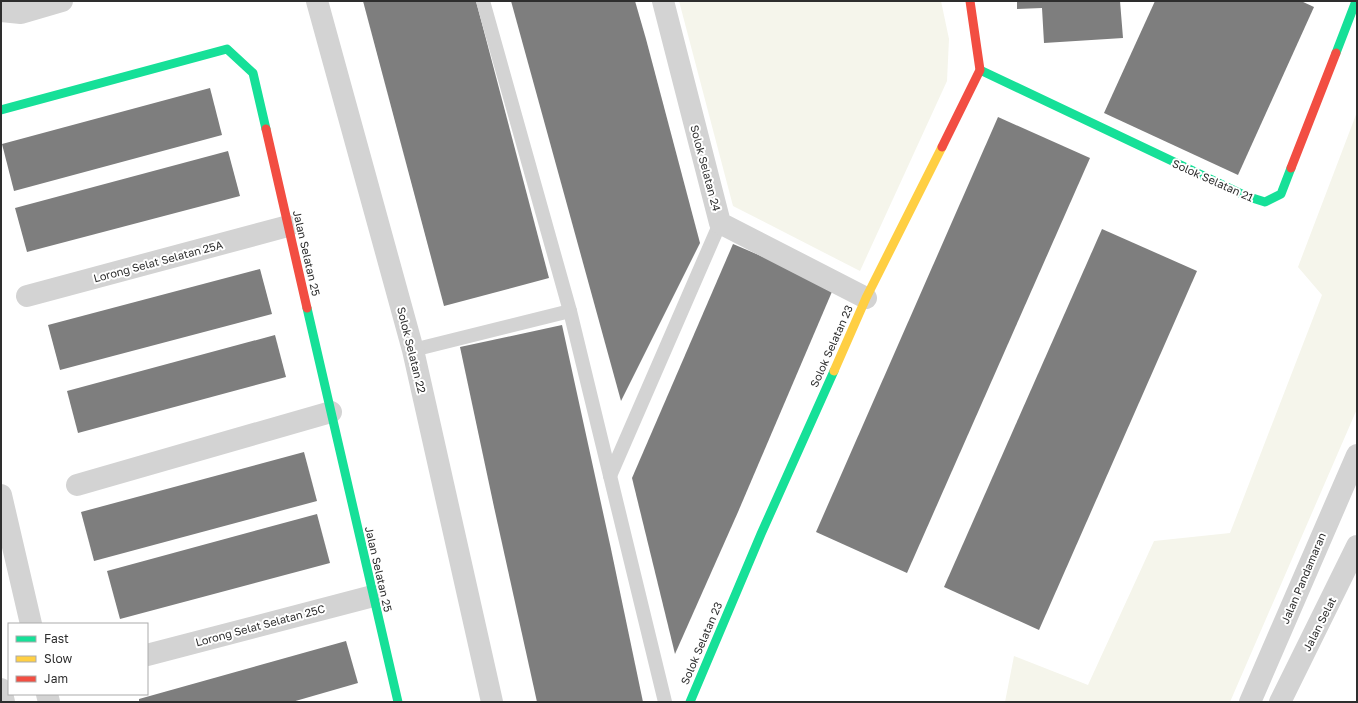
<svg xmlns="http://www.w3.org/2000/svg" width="1358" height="703" font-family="'Golos Text',sans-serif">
  <rect width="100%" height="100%" fill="#fff"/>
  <g fill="#f5f5eb">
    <path d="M 679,1 L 941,1 L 949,39 L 947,81 L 860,271 L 733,206 Z"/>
    <path d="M 1357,112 L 1357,409 L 1230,702 L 1005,702 L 1014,656 L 1088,685 L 1154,541 L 1230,533 L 1322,295 L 1298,267 Z"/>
  </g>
  <g fill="#7e7e7e">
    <path d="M 363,1 L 476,1 L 549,278 L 444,306 Z"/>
    <path d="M 511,1 L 635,1 L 646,39 L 700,243 L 621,401 Z"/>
    <path d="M 1017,1 L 1120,1 L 1123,38 L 1044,43 L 1042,8 L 1017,9 Z"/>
    <path d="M 1155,1 L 1301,1 L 1314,7 L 1238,175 L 1104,113 Z"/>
    <path d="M 210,88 L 222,135 L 14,191 L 2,144 Z"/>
    <path d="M 998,117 L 1090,158 L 907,573 L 816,532 Z"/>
    <path d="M 228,151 L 240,196 L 27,252 L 15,208 Z"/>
    <path d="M 1102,229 L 1197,271 L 1039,630 L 944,587 Z"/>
    <path d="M 733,244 L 834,287 L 738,512 L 675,654 L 632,478 Z"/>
    <path d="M 260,269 L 272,314 L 60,370 L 48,325 Z"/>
    <path d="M 562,325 L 611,549 L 643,702 L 537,702 L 494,507 L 460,347 Z"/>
    <path d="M 275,335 L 286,377 L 78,433 L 67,391 Z"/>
    <path d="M 304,452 L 317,501 L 94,561 L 81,512 Z"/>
    <path d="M 317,514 L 330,563 L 120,619 L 107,571 Z"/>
    <path d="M 346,641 L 358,683 L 292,702 L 139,702 L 139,699 Z"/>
  </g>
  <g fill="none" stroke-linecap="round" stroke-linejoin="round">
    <g stroke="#d3d3d3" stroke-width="14">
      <path d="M 483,1 L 570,311 L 665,702"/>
      <path d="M 413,350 L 570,311"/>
      <path d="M 610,476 L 720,223"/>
    </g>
    <g stroke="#d3d3d3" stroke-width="22">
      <path d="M 317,1 L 413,350 L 492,702"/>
      <path d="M 663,1 L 720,223 L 866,298"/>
      <path d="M 1,11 L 21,13 L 62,1"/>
      <path d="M 27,296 L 288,226"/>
      <path d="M 77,485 L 331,412"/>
      <path d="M 1,495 L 31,624"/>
      <path d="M 147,655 L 373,596"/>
      <path d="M 1,689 L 4,702"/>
      <path d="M 47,694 L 49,702"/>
      <path d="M 1250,702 L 1357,455"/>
      <path d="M 1280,702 L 1357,546"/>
    </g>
    <g stroke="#16e098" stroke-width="9">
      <path d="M 1336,53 L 1356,1"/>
      <path d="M 980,70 L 1246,196 L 1265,202 L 1281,194 L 1291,168"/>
      <path d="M 1,110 L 227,49 L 253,73 L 266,129"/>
      <path d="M 307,308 L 398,702"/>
      <path d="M 690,702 L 761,534 L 834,371"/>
    </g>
    <path stroke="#ffcf43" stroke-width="9" d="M 834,371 L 866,298 L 942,147"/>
    <g stroke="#f24e42" stroke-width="9">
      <path d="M 266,129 L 307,308"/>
      <path d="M 942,147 L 980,70 L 970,1"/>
      <path d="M 1291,168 L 1336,53"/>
    </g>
  </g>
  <g text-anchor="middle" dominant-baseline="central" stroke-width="4" stroke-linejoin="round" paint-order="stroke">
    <g font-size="11" fill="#2e2e2e" stroke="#fff">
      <text transform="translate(706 168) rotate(75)">Solok Selatan 24</text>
      <text transform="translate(1213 180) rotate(24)">Solok Selatan 21</text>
      <text transform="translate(307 253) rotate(77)">Jalan Selatan 25</text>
      <text transform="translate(158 261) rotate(-15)">Lorong Selat Selatan 25A</text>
      <text transform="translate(831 346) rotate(-66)">Solok Selatan 23</text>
      <text transform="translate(412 350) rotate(76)">Solok Selatan 22</text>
      <text transform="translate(379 569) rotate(77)">Jalan Selatan 25</text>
      <text transform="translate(1303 578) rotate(-67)">Jalan Pandamaran</text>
      <text transform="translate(1319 624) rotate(-63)">Jalan Selat</text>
      <text transform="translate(260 625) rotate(-15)">Lorong Selat Selatan 25C</text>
      <text transform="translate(701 643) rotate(-67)">Solok Selatan 23</text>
    </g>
  </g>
  <rect width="1358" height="703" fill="none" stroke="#2e2e2e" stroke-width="4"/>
  <rect x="8" y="623" width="140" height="72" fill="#ffffff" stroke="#ababab"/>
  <rect x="16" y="636" width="20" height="6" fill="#16e098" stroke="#ababab"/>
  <text x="44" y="643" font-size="12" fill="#2e2e2e">Fast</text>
  <rect x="16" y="656" width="20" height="6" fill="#ffcf43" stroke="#ababab"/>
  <text x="44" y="663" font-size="12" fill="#2e2e2e">Slow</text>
  <rect x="16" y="676" width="20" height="6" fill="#f24e42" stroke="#ababab"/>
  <text x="44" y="683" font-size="12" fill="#2e2e2e">Jam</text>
</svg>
